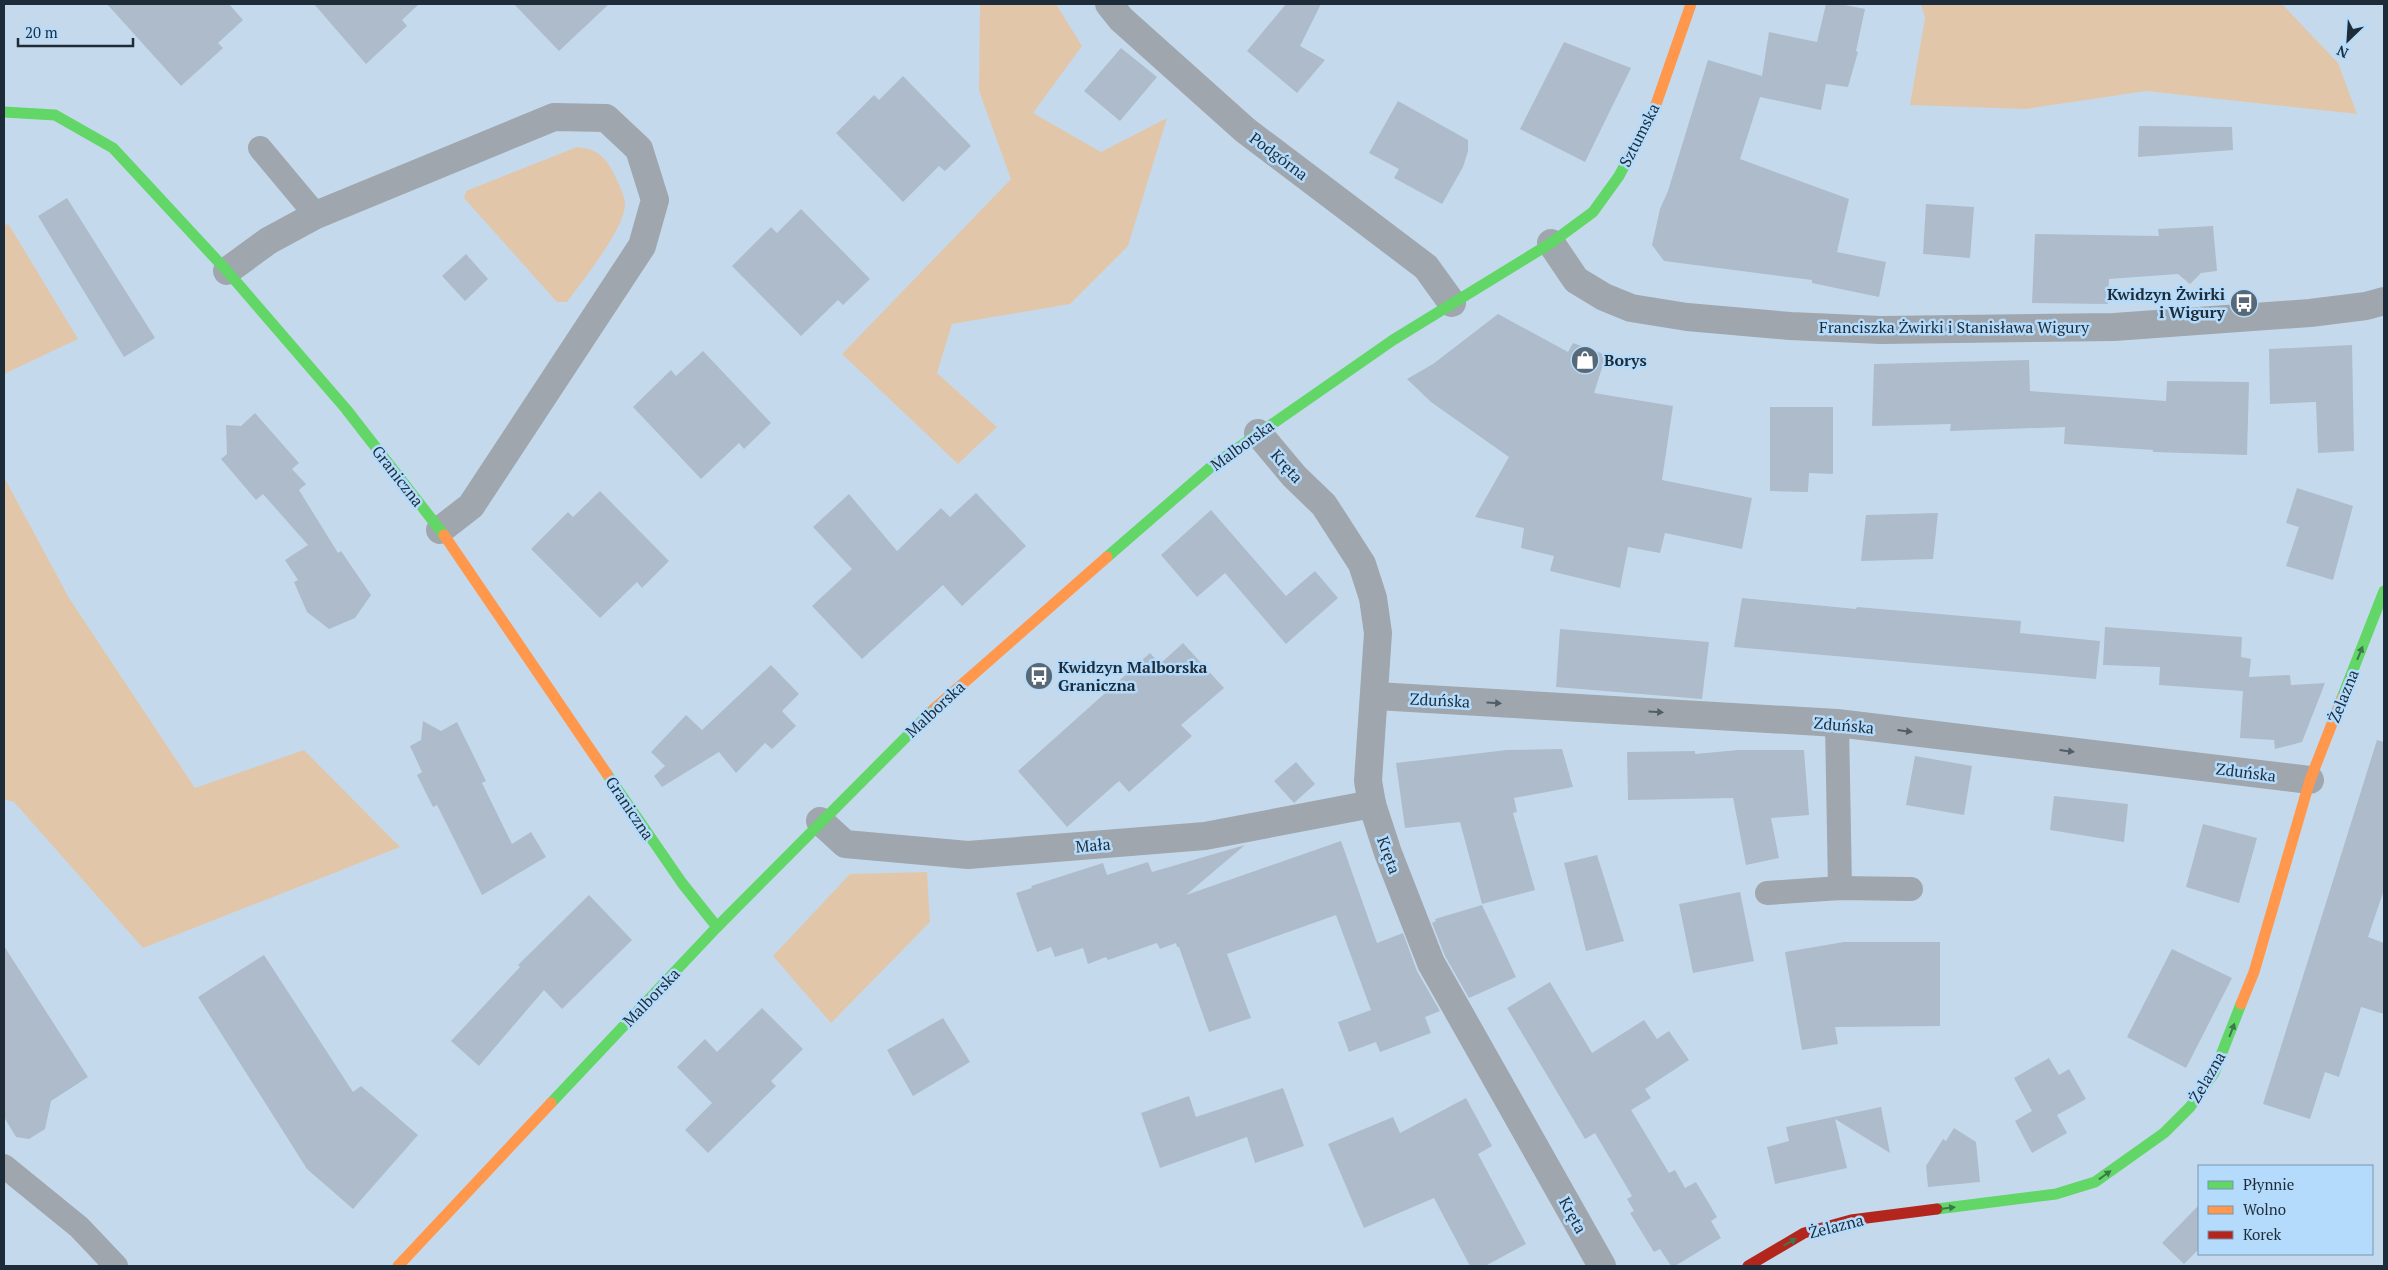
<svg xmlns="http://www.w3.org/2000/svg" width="2388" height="1270" font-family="'PT Serif',serif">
  <rect width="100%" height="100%" fill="#c4daec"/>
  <g fill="#e2c6aa">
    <path d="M 980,4 L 1056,4 L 1082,46 L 1033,113 L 1101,152 L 1167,118 L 1128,246 L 1070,304 L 952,324 L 937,373 L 997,427 L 958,464 L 842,354 L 1011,179 L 979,91 Z"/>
    <path d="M 1921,4 L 2282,4 L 2338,63 L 2357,114 L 2146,91 L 2026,109 L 1910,105 L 1925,18 Z"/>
    <path d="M 577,147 C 597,149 605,156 614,174 C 618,182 624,194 625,203 C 626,228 582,281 567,302 L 557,302 L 464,198 L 466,191 Z"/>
    <path d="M 4,224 L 9,225 L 78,339 L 4,374 Z"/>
    <path d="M 4,477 L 69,598 L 195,788 L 304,750 L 400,847 L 143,948 L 14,802 L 4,799 Z"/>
    <path d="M 927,872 L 930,922 L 831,1023 L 773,956 L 850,874 Z"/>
  </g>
  <g fill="#aebbcb">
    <path d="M 107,4 L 229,4 L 243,20 L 218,43 L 223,48 L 181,86 Z"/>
    <path d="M 314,4 L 419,4 L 402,20 L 407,26 L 366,64 Z"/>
    <path d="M 514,4 L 609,4 L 559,51 Z"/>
    <path d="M 1286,4 L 1321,4 L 1300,46 L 1325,60 L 1297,93 L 1247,51 Z"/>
    <path d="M 1826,4 L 1840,4 L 1865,9 L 1856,51 L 1858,52 L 1848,87 L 1826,84 L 1821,110 L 1760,97 L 1740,159 L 1849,199 L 1837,252 L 1886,262 L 1879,297 L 1812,283 L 1812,280 L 1664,261 L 1652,245 L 1660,209 L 1668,191 L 1708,60 L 1762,76 L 1769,32 L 1817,42 Z"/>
    <path d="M 1564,42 L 1631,68 L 1585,162 L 1520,129 Z"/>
    <path d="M 1121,48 L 1157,77 L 1120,121 L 1084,91 Z"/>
    <path d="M 903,76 L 971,146 L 945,171 L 939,166 L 903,202 L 836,133 L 874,95 L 879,100 Z"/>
    <path d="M 1398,101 L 1468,140 L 1468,151 L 1463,167 L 1442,204 L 1394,178 L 1399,169 L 1369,153 Z"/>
    <path d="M 2139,126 L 2232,127 L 2233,150 L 2138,157 Z"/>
    <path d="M 67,198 L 155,338 L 124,357 L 38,216 Z"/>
    <path d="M 1926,204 L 1974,207 L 1970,258 L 1923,254 Z"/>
    <path d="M 801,209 L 870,279 L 843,305 L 838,300 L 801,336 L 732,266 L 771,227 L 777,233 Z"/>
    <path d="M 2213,226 L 2217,271 L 2201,273 L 2190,284 L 2178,274 L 2109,279 L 2108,304 L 2032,303 L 2035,234 L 2159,236 L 2158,229 Z"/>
    <path d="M 466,254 L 488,279 L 465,301 L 442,276 Z"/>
    <path d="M 1498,314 L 1568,352 L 1573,343 L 1606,355 L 1594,393 L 1673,406 L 1662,480 L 1752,498 L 1742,549 L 1665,533 L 1660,553 L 1628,547 L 1620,588 L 1550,571 L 1554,556 L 1521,548 L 1524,528 L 1475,517 L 1509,457 L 1431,402 L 1407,379 L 1433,364 Z"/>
    <path d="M 2352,345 L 2354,451 L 2318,453 L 2316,402 L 2270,404 L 2269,349 Z"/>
    <path d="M 703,351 L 771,423 L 744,449 L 739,443 L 701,479 L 633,407 L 671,370 L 676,376 Z"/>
    <path d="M 2029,360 L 2030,391 L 2166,401 L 2167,381 L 2249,382 L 2247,455 L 2153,452 L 2153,450 L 2064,444 L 2065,427 L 1950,431 L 1951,424 L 1872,426 L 1874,364 Z"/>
    <path d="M 1770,407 L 1833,407 L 1833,474 L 1809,473 L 1808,492 L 1770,491 Z"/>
    <path d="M 255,413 L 299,463 L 292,469 L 306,484 L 299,490 L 338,553 L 341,551 L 371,595 L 355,618 L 329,629 L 307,612 L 294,582 L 298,580 L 285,560 L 308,545 L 263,494 L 256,500 L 221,459 L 227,454 L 226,425 L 241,426 Z"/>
    <path d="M 2297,488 L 2353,506 L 2333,580 L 2286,566 L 2299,527 L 2286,523 Z"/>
    <path d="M 600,491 L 669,561 L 642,588 L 637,582 L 600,618 L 531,549 L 568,512 L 573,517 Z"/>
    <path d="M 976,493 L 1026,546 L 962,606 L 943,585 L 862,659 L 812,606 L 852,569 L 813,527 L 849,494 L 897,551 L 941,508 L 950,517 Z"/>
    <path d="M 1211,510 L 1286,596 L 1315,571 L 1338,598 L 1286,644 L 1225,573 L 1197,597 L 1161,555 Z"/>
    <path d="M 1938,513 L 1933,559 L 1861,561 L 1866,515 Z"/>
    <path d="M 1742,598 L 1856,609 L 1857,607 L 2021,621 L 2020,633 L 2100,641 L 2096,679 L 1734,647 Z"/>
    <path d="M 2105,627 L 2242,637 L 2241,657 L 2251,659 L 2249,677 L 2290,675 L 2291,685 L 2325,683 L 2302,742 L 2275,749 L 2274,740 L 2240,738 L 2243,691 L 2159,685 L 2160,667 L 2103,665 Z"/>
    <path d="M 1560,629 L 1709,642 L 1702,699 L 1556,687 Z"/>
    <path d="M 1183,643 L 1224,688 L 1181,725 L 1192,736 L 1129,792 L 1119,781 L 1067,827 L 1018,771 L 1150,653 L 1160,664 Z"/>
    <path d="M 771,665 L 799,694 L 782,711 L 796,726 L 772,749 L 765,743 L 736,773 L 719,752 L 662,787 L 654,776 L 665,766 L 651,752 L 686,715 L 702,730 Z"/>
    <path d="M 423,721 L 441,731 L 457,722 L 486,781 L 482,783 L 512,844 L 531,832 L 546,857 L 482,895 L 437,805 L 433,807 L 417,775 L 422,772 L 410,746 L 421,740 Z"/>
    <path d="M 2377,740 L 2384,742 L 2384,890 L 2368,937 L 2384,943 L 2384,1014 L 2361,1007 L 2339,1077 L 2325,1072 L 2310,1119 L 2263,1104 Z"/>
    <path d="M 1562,749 L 1573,787 L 1514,798 L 1517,812 L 1513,813 L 1535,890 L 1482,904 L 1460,822 L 1405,828 L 1396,763 L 1507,750 Z"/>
    <path d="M 1738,750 L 1804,750 L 1809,815 L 1771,818 L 1779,858 L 1746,865 L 1733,798 L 1628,800 L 1627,752 L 1695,751 L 1695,754 Z"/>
    <path d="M 1915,756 L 1972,766 L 1964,815 L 1906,805 Z"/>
    <path d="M 1296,762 L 1315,784 L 1294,803 L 1274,781 Z"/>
    <path d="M 2054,796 L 2128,804 L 2124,842 L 2050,830 Z"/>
    <path d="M 2203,824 L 2257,838 L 2239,903 L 2186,887 Z"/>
    <path d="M 1341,841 L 1377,943 L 1403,933 L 1417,971 L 1440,1011 L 1425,1017 L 1431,1033 L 1380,1052 L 1376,1042 L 1349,1052 L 1338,1022 L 1371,1010 L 1336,915 L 1227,954 L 1251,1018 L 1209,1032 L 1179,947 L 1177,947 L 1176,943 L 1160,949 L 1157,943 L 1108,960 L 1106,957 L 1088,964 L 1083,948 L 1055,957 L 1051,947 L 1037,952 L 1016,893 L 1032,888 L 1031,886 L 1103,863 L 1107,875 L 1148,862 L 1152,872 L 1245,845 L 1186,895 Z"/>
    <path d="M 1597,855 L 1624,941 L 1586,951 L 1564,863 Z"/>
    <path d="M 1740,892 L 1754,961 L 1693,973 L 1679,904 Z"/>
    <path d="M 589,895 L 632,940 L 562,1009 L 544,990 L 479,1066 L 451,1041 L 520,967 L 518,965 Z"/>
    <path d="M 1482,905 L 1516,977 L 1469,998 L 1445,956 L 1432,923 L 1436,921 L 1435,919 Z"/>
    <path d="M 1844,942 L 1940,942 L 1940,1026 L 1835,1027 L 1838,1044 L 1802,1050 L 1785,952 Z"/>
    <path d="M 4,946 L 88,1077 L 51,1101 L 45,1129 L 29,1139 L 16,1137 L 4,1117 Z"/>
    <path d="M 2172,949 L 2232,978 L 2186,1068 L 2127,1037 Z"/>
    <path d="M 264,955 L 353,1092 L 361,1086 L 418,1135 L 353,1209 L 307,1169 L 198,997 Z"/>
    <path d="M 1550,982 L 1592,1053 L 1644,1020 L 1657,1039 L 1669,1031 L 1689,1060 L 1645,1089 L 1651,1098 L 1631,1110 L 1669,1173 L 1675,1170 L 1685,1188 L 1696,1182 L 1717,1217 L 1711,1221 L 1721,1238 L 1675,1266 L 1671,1266 L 1660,1249 L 1654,1252 L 1630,1213 L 1634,1211 L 1627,1199 L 1632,1196 L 1595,1133 L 1585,1139 L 1507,1008 Z"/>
    <path d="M 762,1008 L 803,1049 L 771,1081 L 776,1086 L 708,1153 L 685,1130 L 712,1103 L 677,1067 L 705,1039 L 717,1052 Z"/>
    <path d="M 943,1018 L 970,1062 L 913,1096 L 887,1050 Z"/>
    <path d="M 2049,1058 L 2059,1075 L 2069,1069 L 2086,1099 L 2057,1115 L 2067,1133 L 2032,1153 L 2015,1121 L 2032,1111 L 2014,1078 Z"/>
    <path d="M 1283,1088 L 1304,1146 L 1255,1163 L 1247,1137 L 1160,1168 L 1141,1113 L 1189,1096 L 1196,1117 Z"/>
    <path d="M 1466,1098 L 1492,1146 L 1478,1154 L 1526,1244 L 1485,1266 L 1470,1266 L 1434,1198 L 1364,1228 L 1328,1144 L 1393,1117 L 1400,1133 Z"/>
    <path d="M 1881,1107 L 1890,1153 L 1835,1119 L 1847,1168 L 1775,1184 L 1767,1147 L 1789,1141 L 1786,1127 Z"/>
    <path d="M 1954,1128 L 1976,1142 L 1980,1182 L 1928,1187 L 1926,1166 L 1943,1139 L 1946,1141 Z"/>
    <path d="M 2199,1205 L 2199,1249 L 2184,1264 L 2162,1243 Z"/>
  </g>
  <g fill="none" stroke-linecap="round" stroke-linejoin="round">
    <g stroke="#9fa6ad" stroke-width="24">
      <path d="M 260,148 L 316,215"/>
      <path d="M 1837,723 L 1840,888"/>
      <path d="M 1767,893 L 1840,888 L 1911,889"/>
      <path d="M 4,1166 L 79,1227 L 116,1266"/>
    </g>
    <g stroke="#9fa6ad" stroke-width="28">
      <path d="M 1109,4 L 1121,19 L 1245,130 L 1426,267 L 1452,303"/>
      <path d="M 1551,243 L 1576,280 L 1604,297 L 1631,308 L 1687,317 L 1790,326 L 1881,330 L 2114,327 L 2310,313 L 2366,306 L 2384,301"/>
      <path d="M 227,271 L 268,241 L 316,215 L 554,117 L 606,118 L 639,149 L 655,200 L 642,246 L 471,506 L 440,530"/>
      <path d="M 1258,433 L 1294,476 L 1324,505 L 1362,564 L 1373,598 L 1378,633 L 1368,781 L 1372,804 L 1388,853 L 1431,963 L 1602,1266"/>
      <path d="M 1376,696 L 1837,723 L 2310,780"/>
      <path d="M 820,821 L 845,844 L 968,855 L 1205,836 L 1372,804"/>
    </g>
    <g stroke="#63d668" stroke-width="11">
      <path d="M 4,112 L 55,115 L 113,148 L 227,271 L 346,409 L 444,535"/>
      <path d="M 1107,557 L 1212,466 L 1393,340 L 1551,243 L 1593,212 L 1619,176 L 1629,157"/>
      <path d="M 2342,698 L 2384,591"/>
      <path d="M 607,774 L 682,883 L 717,927"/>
      <path d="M 551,1103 L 717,927 L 934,709"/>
      <path d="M 1937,1209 L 2056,1194 L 2095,1182 L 2164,1133 L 2190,1107 L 2214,1073 L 2241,1004"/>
    </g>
    <g stroke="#ff974d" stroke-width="11">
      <path d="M 1629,157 L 1653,113 L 1691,4"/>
      <path d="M 444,535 L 607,774"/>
      <path d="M 934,709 L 1107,557"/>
      <path d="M 2241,1004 L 2254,972 L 2310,780 L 2342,698"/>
      <path d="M 398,1266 L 551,1103"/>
    </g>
    <path stroke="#b3261e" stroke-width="11" d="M 1748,1266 L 1804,1233 L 1851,1220 L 1937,1209"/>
  </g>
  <defs><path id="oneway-solid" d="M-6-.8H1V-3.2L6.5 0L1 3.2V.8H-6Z" transform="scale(1.25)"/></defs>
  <g fill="#3c784e">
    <use href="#oneway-solid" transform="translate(2360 653) rotate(-68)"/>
    <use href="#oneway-solid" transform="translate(2232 1030) rotate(-69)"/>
    <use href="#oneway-solid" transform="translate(2105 1175) rotate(-36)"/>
    <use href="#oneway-solid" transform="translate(1948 1208) rotate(-7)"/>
    <use href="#oneway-solid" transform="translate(1790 1242) rotate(-30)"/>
  </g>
  <g fill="#515d67">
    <use href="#oneway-solid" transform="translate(1494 703) rotate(3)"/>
    <use href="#oneway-solid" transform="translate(1656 712) rotate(3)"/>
    <use href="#oneway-solid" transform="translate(1905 731) rotate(7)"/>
    <use href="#oneway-solid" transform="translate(2067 751) rotate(7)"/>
  </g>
  <defs>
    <symbol id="bus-disc" viewBox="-11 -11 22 22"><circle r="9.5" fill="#576977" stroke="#b4dbfc"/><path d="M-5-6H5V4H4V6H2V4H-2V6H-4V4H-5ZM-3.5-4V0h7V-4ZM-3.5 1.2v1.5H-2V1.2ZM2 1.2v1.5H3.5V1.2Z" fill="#fff"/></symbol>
    <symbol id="shop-disc" viewBox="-11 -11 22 22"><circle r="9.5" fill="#576977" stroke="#b4dbfc"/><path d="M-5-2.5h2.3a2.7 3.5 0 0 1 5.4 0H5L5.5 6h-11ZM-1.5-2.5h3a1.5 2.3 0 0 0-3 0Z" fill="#fff"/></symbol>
  </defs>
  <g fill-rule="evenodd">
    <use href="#bus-disc" x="2228" y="287" width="32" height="32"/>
    <use href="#shop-disc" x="1569" y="344" width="32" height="32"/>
    <use href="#bus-disc" x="1023" y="660" width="32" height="32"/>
  </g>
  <g text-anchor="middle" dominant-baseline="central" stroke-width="5" stroke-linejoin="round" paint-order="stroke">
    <g font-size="16" fill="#1d2c38" stroke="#b4dbfc">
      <text transform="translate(1639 135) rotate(-63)">Sztumska</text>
      <text transform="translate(1279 156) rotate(37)">Podgórna</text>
      <text x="1954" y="327">Franciszka Żwirki i Stanisława Wigury</text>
      <text transform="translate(1242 445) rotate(-36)">Malborska</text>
      <text transform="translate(1287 466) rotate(48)">Kręta</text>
      <text transform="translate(398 476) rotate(52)">Graniczna</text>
      <text transform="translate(2343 696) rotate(-68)">Żelazna</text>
      <text transform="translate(1440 700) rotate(3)">Zduńska</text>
      <text transform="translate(935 709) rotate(-43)">Malborska</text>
      <text transform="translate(1844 725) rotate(5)">Zduńska</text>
      <text transform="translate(2246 772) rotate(7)">Zduńska</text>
      <text transform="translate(630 808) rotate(56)">Graniczna</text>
      <text transform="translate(1093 845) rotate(-5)">Mała</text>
      <text transform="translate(1389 855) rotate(70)">Kręta</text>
      <text transform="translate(651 997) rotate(-46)">Malborska</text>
      <text transform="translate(2207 1077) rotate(-60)">Żelazna</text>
      <text transform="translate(1573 1215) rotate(61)">Kręta</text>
      <text transform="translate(1836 1226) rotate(-14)">Żelazna</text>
    </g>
    <g font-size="16" font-weight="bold" fill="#1d2c38" stroke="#b4dbfc" text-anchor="start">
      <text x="2225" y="294" text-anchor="end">Kwidzyn Żwirki<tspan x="2225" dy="18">i Wigury</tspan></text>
      <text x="1604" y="360">Borys</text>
      <text x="1058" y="667">Kwidzyn Malborska<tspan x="1058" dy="18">Graniczna</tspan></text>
    </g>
  </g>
  <rect width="2388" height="1270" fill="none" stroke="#1d2c38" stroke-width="10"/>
  <rect x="2198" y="1165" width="175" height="90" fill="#b4dbfc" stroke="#7895ae"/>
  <rect x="2208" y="1181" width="25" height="8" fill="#63d668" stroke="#7895ae"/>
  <text x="2243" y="1190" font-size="15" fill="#1d2c38">Płynnie</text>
  <rect x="2208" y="1206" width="25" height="8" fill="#ff974d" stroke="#7895ae"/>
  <text x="2243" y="1215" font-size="15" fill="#1d2c38">Wolno</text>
  <rect x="2208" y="1231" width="25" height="8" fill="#b3261e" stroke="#7895ae"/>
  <text x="2243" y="1240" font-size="15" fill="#1d2c38">Korek</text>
  <g transform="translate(2348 40) rotate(205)" stroke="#b4dbfc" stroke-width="4" paint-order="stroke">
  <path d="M0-4L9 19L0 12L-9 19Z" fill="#1d2c38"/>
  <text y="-8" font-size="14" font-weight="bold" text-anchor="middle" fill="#1d2c38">N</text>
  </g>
  <path d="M18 38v8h115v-8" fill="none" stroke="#1d2c38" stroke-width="2.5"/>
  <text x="25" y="38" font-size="15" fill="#1d2c38" stroke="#b4dbfc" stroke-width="4" paint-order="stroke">20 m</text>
</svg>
